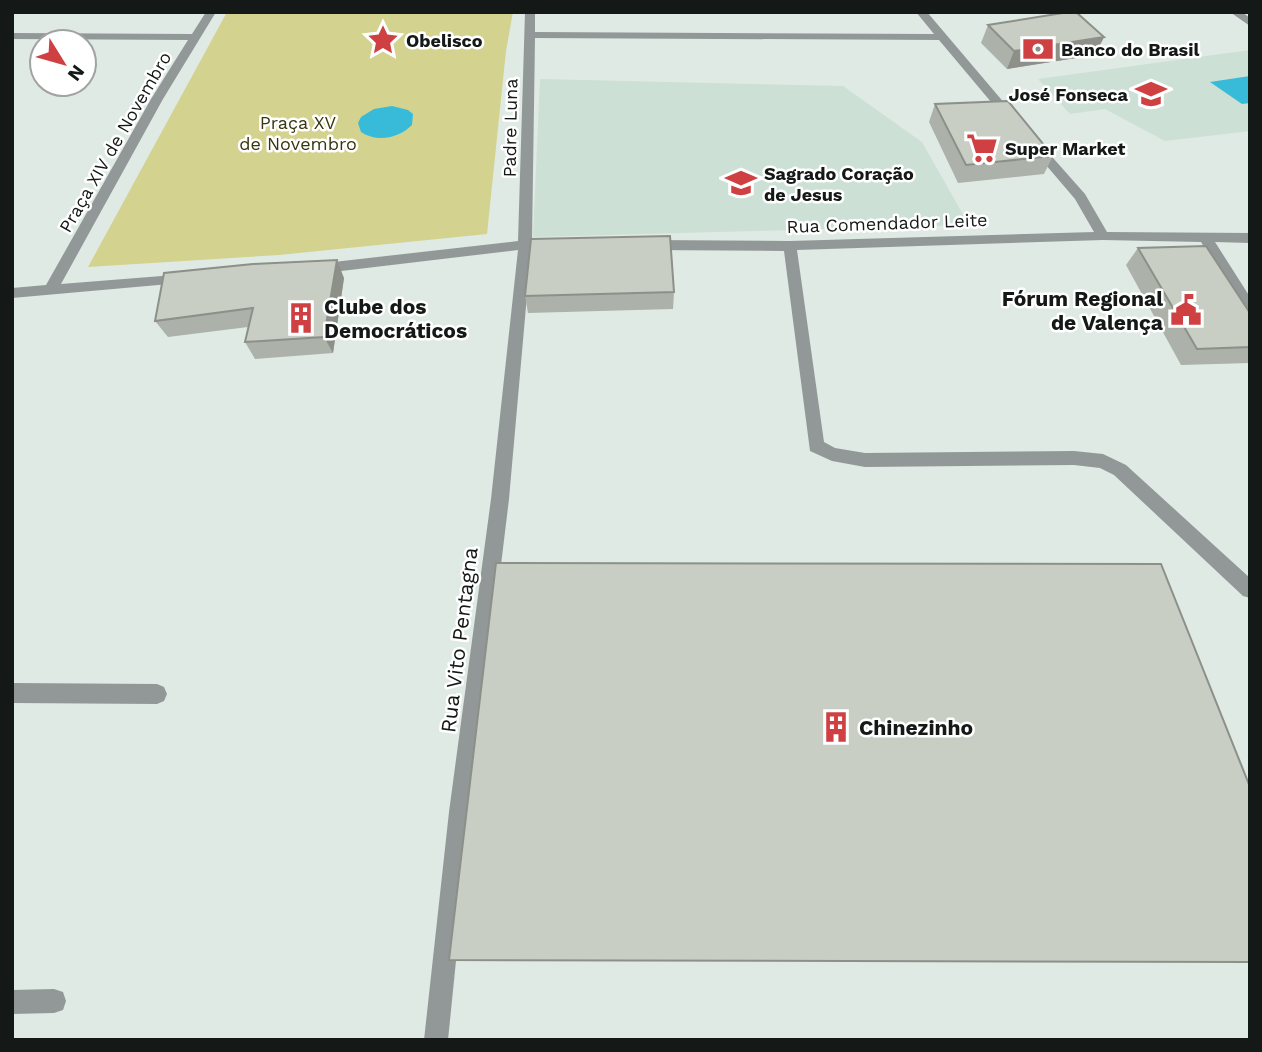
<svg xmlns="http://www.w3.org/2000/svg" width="1262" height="1052" font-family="'Work Sans',sans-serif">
  <rect width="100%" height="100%" fill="#dfeae4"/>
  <g fill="#cce0d5">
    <path d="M 1250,50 L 1250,131 L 1165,141 L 1105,109 L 1070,114 L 1038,79 Z"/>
    <path d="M 540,79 L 843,86 L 922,142 L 969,225 L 533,237 Z"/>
  </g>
  <path fill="#d4d28f" d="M 227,12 L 513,12 L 506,51 L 487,234 L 279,255 L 88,267 Z"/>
  <g fill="#38bad9">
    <path d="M 1250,76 L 1250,103 L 1242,104 L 1210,82 Z"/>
    <path d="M 392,106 L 408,110 L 413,114 L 412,125 C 399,138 377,143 361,132 L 358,123 L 361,117 L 374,109 Z"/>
  </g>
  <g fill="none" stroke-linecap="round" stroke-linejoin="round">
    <g fill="#929897" fill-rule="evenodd">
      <path d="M 206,12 L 216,12 L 163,99 L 61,284 L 187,274 L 192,276 L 192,282 L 12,298 L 12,288 L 46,285 L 151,99 L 188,40 L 12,39 L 12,33 L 192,34 Z"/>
      <path d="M 525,12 L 535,12 L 535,32 L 934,34 L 916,12 L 927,12 L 1017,118 L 1007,121 L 939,40 L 535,38 L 532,240 L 552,240 L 559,245 L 552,250 L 531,250 L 509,499 L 471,812 L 448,1040 L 424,1040 L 449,812 L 491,499 L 518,250 L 316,274 L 309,269 L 316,264 L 518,241 Z"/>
      <path d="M 1230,12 L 1242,12 L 1250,18 L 1250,26 Z"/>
      <path d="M 1034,140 L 1038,141 L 1085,194 L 1107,232 L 1250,233 L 1250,243 L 1215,242 L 1250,297 L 1250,314 L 1245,313 L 1201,242 L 1103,240 L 797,250 L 824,442 L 835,448 L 865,453 L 1074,451 L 1103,454 L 1126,465 L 1250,578 L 1250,598 L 1243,596 L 1114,475 L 1100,468 L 1074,465 L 865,467 L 832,461 L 810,451 L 784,251 L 647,250 L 640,245 L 647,240 L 790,241 L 1094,232 L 1075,199 L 1028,144 Z"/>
      <path d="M 12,683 L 157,684 L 164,687 L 167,694 L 164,701 L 157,704 L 12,703 Z"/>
      <path d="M 54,989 L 63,992 L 66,1001 L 63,1010 L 54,1013 L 12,1014 L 12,990 Z"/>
    </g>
  </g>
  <g fill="#acb1a9">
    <path d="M 988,25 L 1104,37 L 1095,55 L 1007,69 L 981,43 Z"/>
    <path d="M 935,104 L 1053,156 L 1044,174 L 958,183 L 929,122 Z"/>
    <path d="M 1138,248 L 1250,347 L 1250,363 L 1181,365 L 1126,265 Z"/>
    <path d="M 344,278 L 333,353 L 255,359 L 245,342 L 248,327 L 168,337 L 155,321 Z"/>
    <path d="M 674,292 L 673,309 L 528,313 L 525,296 Z"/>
  </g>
  <g fill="#8c9089">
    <path d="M 1104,37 L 1095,55 L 1007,69 L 1014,51 Z"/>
    <path d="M 337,260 L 344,278 L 333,353 L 324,337 Z"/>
  </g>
  <g fill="#c8cec4" stroke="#8c9089" stroke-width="2">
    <path d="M 1069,12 L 1076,12 L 1104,37 L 1014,51 L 988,25 Z"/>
    <path d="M 1008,101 L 1053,156 L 966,165 L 935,104 Z"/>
    <path d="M 670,236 L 674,292 L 525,296 L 531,239 Z"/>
    <path d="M 1206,246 L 1250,313 L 1250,347 L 1197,349 L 1138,248 Z"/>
    <path d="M 337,260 L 324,337 L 245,342 L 253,308 L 155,321 L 164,273 L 253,264 Z"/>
    <path d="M 496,563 L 1161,564 L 1250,787 L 1250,962 L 449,960 Z"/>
  </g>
  <defs>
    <symbol id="sight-bare" viewBox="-9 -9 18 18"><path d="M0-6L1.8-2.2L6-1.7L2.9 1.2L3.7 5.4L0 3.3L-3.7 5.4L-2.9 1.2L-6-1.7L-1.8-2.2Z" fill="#cf4043" stroke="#fff" stroke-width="2.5" paint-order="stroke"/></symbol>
    <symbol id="bank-bare" viewBox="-9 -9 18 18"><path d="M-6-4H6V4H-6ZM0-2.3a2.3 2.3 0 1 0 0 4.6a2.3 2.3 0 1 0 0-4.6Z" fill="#cf4043" stroke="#fff" stroke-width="2.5" paint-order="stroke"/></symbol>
    <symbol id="school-bare" viewBox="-9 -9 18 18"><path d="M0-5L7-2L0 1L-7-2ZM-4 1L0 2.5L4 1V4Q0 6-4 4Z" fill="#cf4043" stroke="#fff" stroke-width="2.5" paint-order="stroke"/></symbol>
    <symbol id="supermarket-bare" viewBox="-9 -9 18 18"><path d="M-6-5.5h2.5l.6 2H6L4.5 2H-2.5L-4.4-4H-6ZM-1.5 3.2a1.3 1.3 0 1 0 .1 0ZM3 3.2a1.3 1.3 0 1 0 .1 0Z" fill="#cf4043" stroke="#fff" stroke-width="2.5" paint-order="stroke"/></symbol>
    <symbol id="civic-bare" viewBox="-9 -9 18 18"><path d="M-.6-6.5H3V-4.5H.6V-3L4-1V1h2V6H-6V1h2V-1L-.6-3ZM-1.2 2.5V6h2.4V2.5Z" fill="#cf4043" stroke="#fff" stroke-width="2.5" paint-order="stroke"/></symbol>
    <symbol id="building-bare" viewBox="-9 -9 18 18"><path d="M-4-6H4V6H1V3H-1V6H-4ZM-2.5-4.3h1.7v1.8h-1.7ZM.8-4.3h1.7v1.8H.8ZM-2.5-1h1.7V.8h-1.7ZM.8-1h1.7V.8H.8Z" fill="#cf4043" stroke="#fff" stroke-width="2.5" paint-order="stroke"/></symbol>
  </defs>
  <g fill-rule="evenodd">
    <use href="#sight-bare" x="361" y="18" width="44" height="44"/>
    <use href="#bank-bare" x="1016" y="27" width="44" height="44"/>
    <use href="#school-bare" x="1129" y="72" width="44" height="44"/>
    <use href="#supermarket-bare" x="960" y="126" width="44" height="44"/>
    <use href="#school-bare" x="719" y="161" width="44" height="44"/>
    <use href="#civic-bare" x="1164" y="288" width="44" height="44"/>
    <use href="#building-bare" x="279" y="296" width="44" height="44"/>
    <use href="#building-bare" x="814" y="705" width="44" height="44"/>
  </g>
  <g text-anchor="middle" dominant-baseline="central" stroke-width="5" stroke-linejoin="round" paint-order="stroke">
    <g font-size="18" font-weight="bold" fill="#141816" stroke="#fff" text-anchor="start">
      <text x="406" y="40">Obelisco</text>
      <text x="1061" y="49">Banco do Brasil</text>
      <text x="1128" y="94" text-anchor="end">José Fonseca</text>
      <text x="1005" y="148">Super Market</text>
      <text x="764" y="173">Sagrado Coração<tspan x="764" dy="21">de Jesus</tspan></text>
    </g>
    <g font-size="18" fill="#38360d" stroke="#fff">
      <text x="298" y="122">Praça XV<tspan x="298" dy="21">de Novembro</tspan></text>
    </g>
    <g font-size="18" fill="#141816" stroke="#fff">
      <text transform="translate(510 128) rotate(-89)">Padre Luna</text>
      <text transform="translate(115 142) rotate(-60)">Praça XIV de Novembro</text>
      <text transform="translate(887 223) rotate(-2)">Rua Comendador Leite</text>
    </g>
    <g font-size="21" font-weight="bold" fill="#141816" stroke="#fff" text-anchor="start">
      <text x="1163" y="298" text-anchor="end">Fórum Regional<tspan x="1163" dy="24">de Valença</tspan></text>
      <text x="324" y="306">Clube dos<tspan x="324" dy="24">Democráticos</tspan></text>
      <text x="859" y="727">Chinezinho</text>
    </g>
    <g font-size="21" fill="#141816" stroke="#fff">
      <text transform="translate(459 640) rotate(-83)">Rua Vito Pentagna</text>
    </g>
  </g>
  <rect width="1262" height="1052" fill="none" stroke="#141816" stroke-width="28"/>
  <g transform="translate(63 63) rotate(127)"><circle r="33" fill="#ffffff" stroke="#a1a3a2" stroke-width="2"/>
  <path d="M0-5L12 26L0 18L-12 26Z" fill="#cf4043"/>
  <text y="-10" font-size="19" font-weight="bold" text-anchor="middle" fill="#141816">N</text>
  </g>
</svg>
